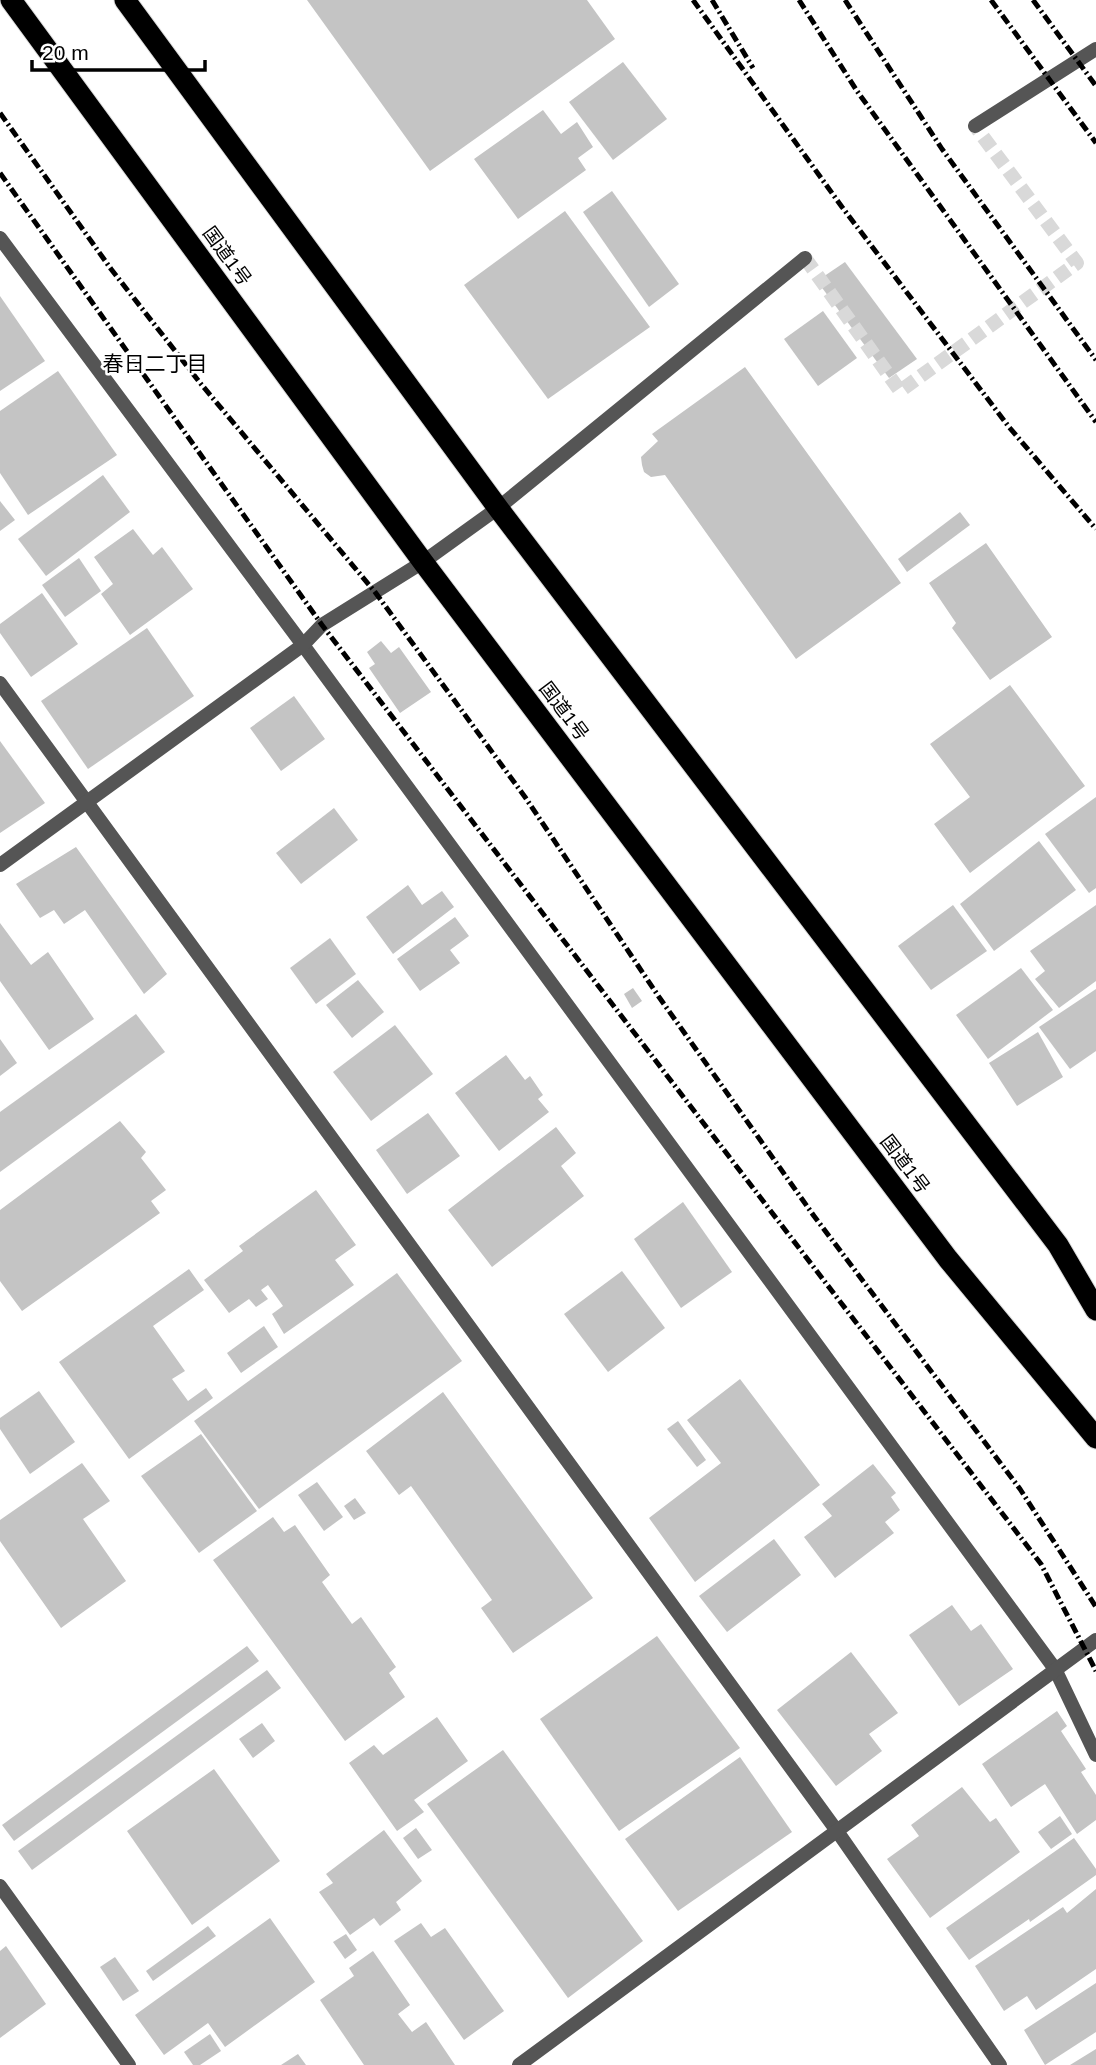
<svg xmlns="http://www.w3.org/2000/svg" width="1096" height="2065" font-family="Helvetica,'Noto Sans JP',sans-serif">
  <rect width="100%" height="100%" fill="#fff"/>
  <g fill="#c4c4c4">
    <path d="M 307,0 L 587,0 L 615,39 L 430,171 Z"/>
    <path d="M 623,62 L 667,119 L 613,160 L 569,102 Z"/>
    <path d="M 543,110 L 561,134 L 577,122 L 593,147 L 578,158 L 586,170 L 518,219 L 474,159 Z"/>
    <path d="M 612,191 L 679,284 L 649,307 L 583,212 Z"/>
    <path d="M 565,211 L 650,327 L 548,399 L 464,285 Z"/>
    <path d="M 845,262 L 917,359 L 889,378 L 817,281 Z"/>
    <path d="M 0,296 L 45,361 L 0,391 Z"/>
    <path d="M 823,311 L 857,358 L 818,386 L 784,339 Z"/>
    <path d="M 745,367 L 901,583 L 796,659 L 665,475 L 651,477 L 644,472 L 642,465 L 641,457 L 658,441 L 652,434 Z"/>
    <path d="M 58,371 L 117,455 L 28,515 L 0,473 L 0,411 Z"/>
    <path d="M 103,475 L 130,512 L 46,576 L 18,539 Z"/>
    <path d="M 0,501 L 15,520 L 0,531 Z"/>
    <path d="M 960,512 L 970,525 L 907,572 L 898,559 Z"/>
    <path d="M 133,529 L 153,555 L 162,547 L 193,589 L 130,635 L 101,594 L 113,584 L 94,557 Z"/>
    <path d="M 986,543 L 1052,637 L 990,680 L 952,628 L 956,623 L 929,583 Z"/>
    <path d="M 79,558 L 101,591 L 65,617 L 42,585 Z"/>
    <path d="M 42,593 L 78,644 L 31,677 L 0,633 L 0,624 Z"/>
    <path d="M 147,628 L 194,696 L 88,769 L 41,701 Z"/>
    <path d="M 381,641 L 391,653 L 399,647 L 431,692 L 400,713 L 369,668 L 375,664 L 367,652 Z"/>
    <path d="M 1010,685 L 1085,786 L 970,873 L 934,824 L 970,797 L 930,744 Z"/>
    <path d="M 294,696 L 325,739 L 281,771 L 250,728 Z"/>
    <path d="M 0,741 L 45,803 L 0,833 Z"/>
    <path d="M 1096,797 L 1096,888 L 1089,893 L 1045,834 Z"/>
    <path d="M 334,808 L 358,840 L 301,884 L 276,853 Z"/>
    <path d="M 1039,841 L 1076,890 L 994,951 L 960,904 Z"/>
    <path d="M 76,847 L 167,974 L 144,994 L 85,910 L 64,924 L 54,910 L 40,918 L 16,884 Z"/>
    <path d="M 408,885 L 422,905 L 442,891 L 454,907 L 393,954 L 366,917 Z"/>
    <path d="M 953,905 L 987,951 L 931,990 L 898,946 Z"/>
    <path d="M 1096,905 L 1096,981 L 1059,1008 L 1035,979 L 1045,971 L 1030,951 Z"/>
    <path d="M 455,917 L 469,936 L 450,950 L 460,963 L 420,991 L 397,959 Z"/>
    <path d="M 0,923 L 31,965 L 48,952 L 94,1019 L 49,1050 L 0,981 Z"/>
    <path d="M 330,938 L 356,974 L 316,1004 L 290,968 Z"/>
    <path d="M 1021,968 L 1053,1010 L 988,1059 L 956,1015 Z"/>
    <path d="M 358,980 L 384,1012 L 352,1038 L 326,1005 Z"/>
    <path d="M 633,988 L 642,1001 L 632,1008 L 624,994 Z"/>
    <path d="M 1096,989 L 1096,1051 L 1070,1069 L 1039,1027 Z"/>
    <path d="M 136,1014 L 165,1052 L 0,1172 L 0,1112 Z"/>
    <path d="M 395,1025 L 433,1074 L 371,1121 L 333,1072 Z"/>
    <path d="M 1038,1032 L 1063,1077 L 1017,1106 L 989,1063 Z"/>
    <path d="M 0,1039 L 17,1063 L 0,1076 Z"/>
    <path d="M 506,1055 L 525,1080 L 530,1076 L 543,1095 L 538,1099 L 549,1112 L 499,1151 L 455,1093 Z"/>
    <path d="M 428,1113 L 460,1156 L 407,1194 L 376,1150 Z"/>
    <path d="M 120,1121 L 146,1152 L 141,1158 L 166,1190 L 151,1201 L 160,1213 L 22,1311 L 0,1281 L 0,1210 Z"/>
    <path d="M 556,1127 L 576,1153 L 561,1166 L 584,1196 L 492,1267 L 448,1210 Z"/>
    <path d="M 316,1190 L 356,1245 L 335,1260 L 354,1285 L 284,1334 L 272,1314 L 283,1306 L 268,1285 L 261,1290 L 268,1299 L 256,1307 L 249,1299 L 229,1313 L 204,1280 L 243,1251 L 239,1246 Z"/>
    <path d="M 683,1202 L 732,1272 L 681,1308 L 634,1239 Z"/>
    <path d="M 189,1269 L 204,1290 L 153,1326 L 185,1371 L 172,1379 L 188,1401 L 206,1388 L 213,1398 L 129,1459 L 59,1362 Z"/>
    <path d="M 622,1271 L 665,1328 L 608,1372 L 564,1314 Z"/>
    <path d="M 397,1273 L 462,1361 L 259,1509 L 194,1421 Z"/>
    <path d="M 264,1326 L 278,1347 L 241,1373 L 227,1353 Z"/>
    <path d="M 740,1379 L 820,1485 L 695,1582 L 649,1518 L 721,1463 L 687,1420 Z"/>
    <path d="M 39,1391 L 75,1442 L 30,1474 L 0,1429 L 0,1418 Z"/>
    <path d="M 443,1392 L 593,1598 L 513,1653 L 481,1608 L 492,1600 L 411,1486 L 399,1495 L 366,1451 Z"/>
    <path d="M 678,1421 L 706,1460 L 697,1467 L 667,1429 Z"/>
    <path d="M 201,1434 L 257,1511 L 199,1553 L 141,1476 Z"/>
    <path d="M 82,1463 L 110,1501 L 83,1519 L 126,1581 L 61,1628 L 0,1541 L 0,1520 Z"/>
    <path d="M 873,1464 L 896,1493 L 891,1497 L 900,1510 L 885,1522 L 894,1533 L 835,1578 L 804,1537 L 832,1516 L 822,1504 Z"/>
    <path d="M 317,1482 L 343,1517 L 324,1531 L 298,1495 Z"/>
    <path d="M 355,1498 L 366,1513 L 354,1520 L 344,1506 Z"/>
    <path d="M 273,1517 L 284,1532 L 295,1525 L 330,1575 L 322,1582 L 352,1624 L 361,1617 L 396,1667 L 389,1673 L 405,1697 L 345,1741 L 213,1560 Z"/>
    <path d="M 774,1539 L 801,1575 L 727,1632 L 699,1596 Z"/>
    <path d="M 952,1605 L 971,1631 L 981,1624 L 1013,1669 L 959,1706 L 909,1635 Z"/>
    <path d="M 657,1636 L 740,1748 L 619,1831 L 540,1719 Z"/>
    <path d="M 247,1646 L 259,1661 L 14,1841 L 2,1825 Z"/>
    <path d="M 851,1652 L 898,1713 L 869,1734 L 882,1751 L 836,1786 L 777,1710 Z"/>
    <path d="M 267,1670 L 281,1688 L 32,1870 L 18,1851 Z"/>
    <path d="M 1057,1711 L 1067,1726 L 1061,1731 L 1086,1769 L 1081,1772 L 1096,1795 L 1096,1820 L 1077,1834 L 1045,1784 L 1011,1807 L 982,1764 Z"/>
    <path d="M 437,1717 L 468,1761 L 414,1800 L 424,1812 L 397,1831 L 349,1763 L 374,1745 L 383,1755 Z"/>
    <path d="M 262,1723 L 275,1741 L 253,1758 L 239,1739 Z"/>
    <path d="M 503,1750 L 643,1941 L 568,1998 L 427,1804 Z"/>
    <path d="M 740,1757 L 792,1832 L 678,1911 L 625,1839 Z"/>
    <path d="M 214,1769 L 280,1861 L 192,1925 L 127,1831 Z"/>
    <path d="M 962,1787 L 990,1822 L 996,1818 L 1020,1852 L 930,1918 L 887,1859 L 919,1836 L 911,1825 Z"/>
    <path d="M 1060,1816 L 1072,1834 L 1051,1849 L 1038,1832 Z"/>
    <path d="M 416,1828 L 432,1850 L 418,1859 L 403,1838 Z"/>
    <path d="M 384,1830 L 422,1881 L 396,1902 L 401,1910 L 380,1926 L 374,1918 L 350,1935 L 319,1892 L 333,1883 L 326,1874 Z"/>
    <path d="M 1074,1838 L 1096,1869 L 1096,1875 L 1030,1922 L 1029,1919 L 969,1960 L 946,1928 Z"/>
    <path d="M 1096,1889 L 1096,1969 L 1036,2010 L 1027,1996 L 1004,2011 L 975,1966 L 1063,1907 L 1067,1913 Z"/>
    <path d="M 270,1918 L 315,1982 L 225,2047 L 208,2023 L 164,2055 L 135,2015 Z"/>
    <path d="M 421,1923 L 431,1937 L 445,1928 L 504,2011 L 464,2040 L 394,1941 Z"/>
    <path d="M 208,1926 L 216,1936 L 153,1981 L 146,1971 Z"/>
    <path d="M 346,1934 L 357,1950 L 345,1959 L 333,1942 Z"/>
    <path d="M 6,1946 L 46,2004 L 0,2038 L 0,1951 Z"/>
    <path d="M 373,1951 L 410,2005 L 398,2014 L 412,2032 L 426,2022 L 455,2065 L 364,2065 L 320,2000 L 354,1976 L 349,1968 Z"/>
    <path d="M 115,1957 L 139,1991 L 123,2001 L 100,1967 Z"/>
    <path d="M 1096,1983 L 1096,2032 L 1045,2065 L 1024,2030 Z"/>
    <path d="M 210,2034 L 221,2051 L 200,2065 L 193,2065 L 184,2052 Z"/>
    <path d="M 1096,2049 L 1096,2065 L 1070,2065 Z"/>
    <path d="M 298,2054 L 306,2065 L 281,2065 Z"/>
  </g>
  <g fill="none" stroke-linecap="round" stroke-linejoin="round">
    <path stroke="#d9d9d9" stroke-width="14" stroke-dasharray="14 7" stroke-linecap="butt" d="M 805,258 L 900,391 L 1077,263 L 975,126"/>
    <defs>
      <g id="highway">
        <path d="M 11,0 L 423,562 L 948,1259 L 1096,1438"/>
        <path d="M 125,0 L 498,508 L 1058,1245 L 1096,1310"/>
      </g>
    </defs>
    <use href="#highway" stroke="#dbdbdb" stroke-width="23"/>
    <g stroke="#555" stroke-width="14">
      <path d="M 975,126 L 1096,49"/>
      <path d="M 0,238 L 303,645 L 1055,1669 L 1096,1755"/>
      <path d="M 0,683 L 837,1831 L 1000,2065"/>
      <path d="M 0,865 L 303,645 L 322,625 L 423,562 L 498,508 L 805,258"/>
      <path d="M 0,1886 L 129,2065"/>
      <path d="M 519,2065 L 1096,1640"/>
    </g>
    <use href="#highway" stroke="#000" stroke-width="21"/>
    <g stroke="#000" stroke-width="5" stroke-dasharray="10 3.5 2 3.5" stroke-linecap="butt">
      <path d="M 693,0 L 842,207 L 1009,427 L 1096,529"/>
      <path d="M 712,0 L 753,68"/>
      <path d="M 799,0 L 857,91 L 1096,422"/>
      <path d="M 845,0 L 942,149 L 1096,360"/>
      <path d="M 991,0 L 1096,143"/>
      <path d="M 1033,0 L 1096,86"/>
      <path d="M 0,113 L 111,269 L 201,384 L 375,592 L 525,797 L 659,997 L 814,1216 L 1020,1489 L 1096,1607"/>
      <path d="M 0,173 L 322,625 L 1041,1564 L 1096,1671"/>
    </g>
  </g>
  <g text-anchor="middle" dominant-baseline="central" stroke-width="5" stroke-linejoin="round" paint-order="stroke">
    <g font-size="19" fill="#000" stroke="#fff">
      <text transform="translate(227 256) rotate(54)">国道1号</text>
      <text transform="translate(564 711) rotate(53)">国道1号</text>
      <text transform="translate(905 1164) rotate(53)">国道1号</text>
    </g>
    <g font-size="21" fill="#000" stroke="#fff">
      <text x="155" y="363">春日二丁目</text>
    </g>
  </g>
  <path d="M32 60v10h173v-10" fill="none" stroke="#000000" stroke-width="3.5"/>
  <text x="42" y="60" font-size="21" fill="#000000" stroke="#ffffff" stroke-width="5" paint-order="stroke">20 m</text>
</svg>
